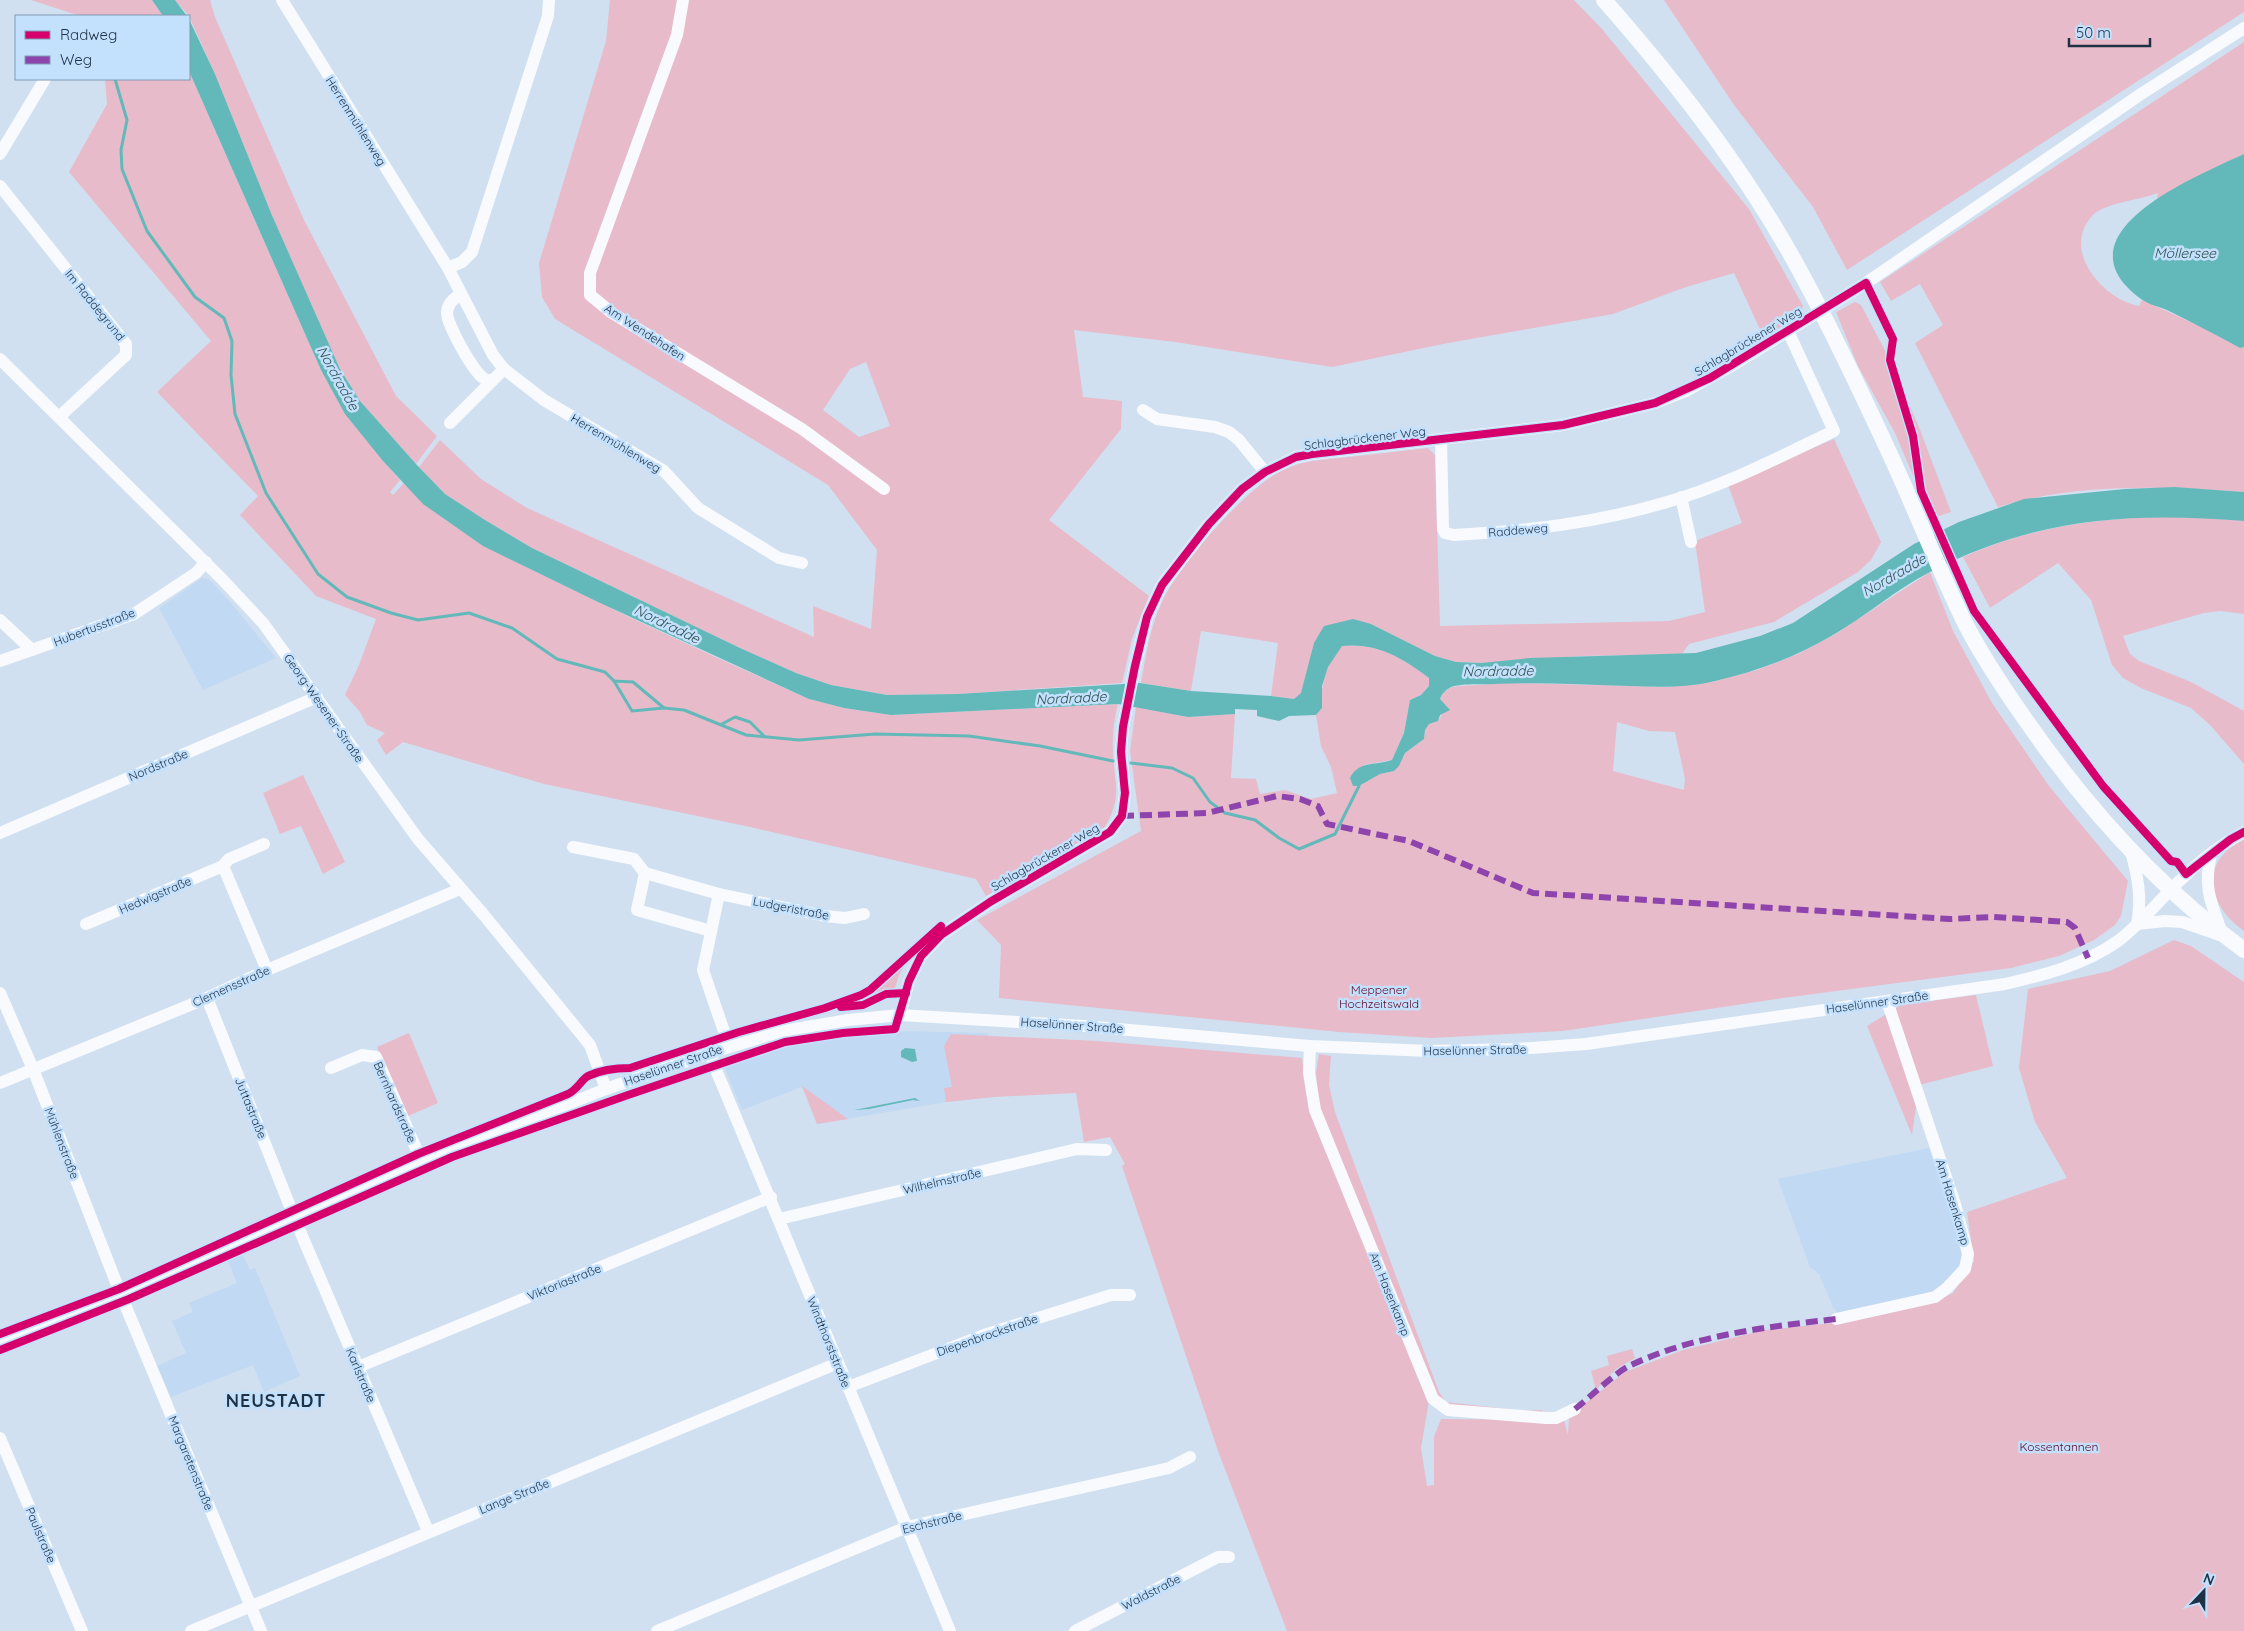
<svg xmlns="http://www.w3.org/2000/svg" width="2244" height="1631" font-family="Quicksand,sans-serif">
  <rect width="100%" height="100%" fill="#d0e0f0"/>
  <g fill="#c1d9f3">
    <path d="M 202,578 L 210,580 L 232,604 L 276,658 L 203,690 L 159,608 Z"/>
    <path d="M 905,1031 L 988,1033 L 994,1097 L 946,1102 L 817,1124 L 802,1087 L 742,1110 L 725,1069 L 726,1065 L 732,1060 L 774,1047 L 864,1034 L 875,1032 L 878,1034 Z"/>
    <path d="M 1929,1148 L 1964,1258 L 1940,1291 L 1838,1313 L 1833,1307 L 1819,1274 L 1810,1267 L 1778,1179 Z"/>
    <path d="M 243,1255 L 250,1270 L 255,1268 L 300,1376 L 264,1392 L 253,1365 L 171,1397 L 157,1366 L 186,1353 L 172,1321 L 193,1312 L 189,1303 L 237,1283 L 228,1261 Z"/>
  </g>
  <g fill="#e7bbca" fill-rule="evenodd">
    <path d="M 31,0 L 152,0 L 163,16 L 80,16 Z"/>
    <path d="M 175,0 L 210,0 L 215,17 L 304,220 L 396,396 L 437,436 L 416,464 L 360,401 L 340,369 L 271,213 L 215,74 L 189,16 Z"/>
    <path d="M 610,0 L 1574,0 L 1602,29 L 1749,209 L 1803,306 L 1799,315 L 1764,338 L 1734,273 L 1686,287 L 1613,314 L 1443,344 L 1332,367 L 1175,342 L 1074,330 L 1083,397 L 1122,401 L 1121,429 L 1049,520 L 1149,596 L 1132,639 L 1122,683 L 958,694 L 887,695 L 831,685 L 796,673 L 740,648 L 532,548 L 485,520 L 445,494 L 419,467 L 440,440 L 481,479 L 527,508 L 814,637 L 813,606 L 871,629 L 877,550 L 828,485 L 555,319 L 542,297 L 539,263 L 606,41 ZM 866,362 L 890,426 L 859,437 L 823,410 L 850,369 Z"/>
    <path d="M 1664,0 L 2244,0 L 2244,12 L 1847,270 L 1813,207 L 1734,105 Z"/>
    <path d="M 2244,42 L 2244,154 L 2201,175 L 2157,199 L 2158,193 C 2140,200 2105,203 2093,215 C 2060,249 2102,299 2139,306 L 2142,300 L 2206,329 L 2240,348 L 2244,347 L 2244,492 C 2162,486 2077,483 1998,507 L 1915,343 L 1943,325 L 1920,284 L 1891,301 L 1880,282 Z"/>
    <path d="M 189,71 L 321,370 L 383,461 L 400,480 L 390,492 L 393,495 L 404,483 C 453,536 519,563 582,594 C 657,631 733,665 809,699 L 844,708 L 891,715 L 1118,704 C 1114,720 1112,735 1113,751 C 1114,785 1123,795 1105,827 L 986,896 L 976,879 L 750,827 L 544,784 L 403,742 L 386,755 L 377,740 L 385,733 L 367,725 L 360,712 L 345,695 L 359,665 L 376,619 L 316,596 L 240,515 L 258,496 L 157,392 L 211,341 L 69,172 L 107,104 L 105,79 L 189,79 Z"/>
    <path d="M 1855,302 L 1861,305 L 1890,360 L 1919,427 L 1951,512 L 1936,517 L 1927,508 L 1895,433 L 1858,366 L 1836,312 Z"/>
    <path d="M 1834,439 L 1881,542 L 1871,560 L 1858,572 L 1774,622 L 1689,644 L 1682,654 L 1580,656 L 1481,663 L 1456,662 L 1435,656 L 1371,624 L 1308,671 L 1301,693 L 1295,699 L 1271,696 L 1278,643 L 1201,631 L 1191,691 L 1141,683 C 1146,656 1150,627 1162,602 C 1179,565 1250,482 1289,467 C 1308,460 1328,459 1349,457 C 1375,454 1402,451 1428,448 L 1435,455 L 1440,626 L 1669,621 L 1705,612 L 1695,541 L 1742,523 L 1728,485 Z"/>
    <path d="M 2187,516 L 2244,521 L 2244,614 L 2220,611 L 2204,613 L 2123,636 L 2130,654 L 2139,661 L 2191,682 L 2244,711 L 2244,764 L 2210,725 L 2191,708 L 2141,688 L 2123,678 L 2112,665 L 2091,600 L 2058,563 L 1990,608 L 1963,557 C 2037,524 2108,517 2187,516 Z"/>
    <path d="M 1930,572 L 1953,631 L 1992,703 L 2049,786 L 2128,881 L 2121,916 L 2115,925 L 2094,940 L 2059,956 L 2011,968 L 1783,998 L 1563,1031 L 1432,1038 L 1339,1032 L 999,998 L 1001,945 L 977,920 L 1141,831 L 1130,751 L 1136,707 L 1188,717 L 1235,714 L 1231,778 L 1256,779 L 1260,794 L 1285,790 L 1311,799 L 1337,793 L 1331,767 L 1321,746 L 1316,715 L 1322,708 C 1320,685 1326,664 1342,646 C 1376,642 1403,658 1429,678 L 1429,686 L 1421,695 L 1410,700 L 1404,733 L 1392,760 L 1363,765 L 1359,786 L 1380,774 L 1394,771 L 1399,766 L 1405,753 L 1424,739 L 1425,730 L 1429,724 L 1438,721 L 1447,706 L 1443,704 L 1440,699 L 1443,693 L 1452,687 L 1460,686 L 1511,683 L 1667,687 L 1711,682 L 1757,670 L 1798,654 L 1834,635 ZM 1617,722 L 1649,731 L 1675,732 L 1685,779 L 1684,790 L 1613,771 Z"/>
    <path d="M 303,775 L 345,862 L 323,874 L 301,826 L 280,834 L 263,793 Z"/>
    <path d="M 2244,840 L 2244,931 C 2207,905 2198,861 2244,840 Z"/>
    <path d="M 2174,940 L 2191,946 L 2244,982 L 2244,1631 L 1287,1631 L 1218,1451 L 1122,1166 L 1125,1164 L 1110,1137 L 1084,1142 L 1076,1093 L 994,1097 L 946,1102 L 944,1088 L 952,1087 L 944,1046 L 951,1034 L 1097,1041 L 1302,1058 L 1304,1074 L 1429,1401 L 1421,1448 L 1427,1486 L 1434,1485 L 1434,1437 L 1441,1419 L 1564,1420 L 1568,1435 L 1569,1416 L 1625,1372 L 1683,1350 L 1765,1330 L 1832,1323 L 1941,1299 L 1953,1293 L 1974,1261 L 1967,1212 L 2067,1178 L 2035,1122 L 2019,1068 L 2028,989 L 2110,971 Z"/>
    <path d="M 911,954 L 899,975 L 895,988 L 858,1003 L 857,999 L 870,991 Z"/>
    <path d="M 1976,995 L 1993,1066 L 1919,1085 L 1912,1135 L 1867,1026 L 1901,1005 Z"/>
    <path d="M 409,1033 L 438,1103 L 406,1117 L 377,1047 Z"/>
    <path d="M 1319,1054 L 1331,1056 L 1329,1085 L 1335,1112 L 1439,1392 L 1446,1402 L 1527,1411 L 1542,1410 L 1544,1417 L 1445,1405 L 1436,1395 L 1319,1109 L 1316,1073 Z"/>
    <path d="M 802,1086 L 848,1119 L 817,1124 Z"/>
    <path d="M 1632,1349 L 1635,1358 L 1616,1369 L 1596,1390 L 1591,1371 L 1609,1365 L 1607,1356 Z"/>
  </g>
  <g fill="#63b8b9">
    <path d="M 152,0 L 175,0 L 187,16 L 163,16 Z"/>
    <path d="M 189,19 L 215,74 L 271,213 L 340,369 L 360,401 L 416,464 L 445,494 L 485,520 L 532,548 L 740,648 L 796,673 L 831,685 L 887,695 L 958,694 L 1140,683 L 1191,691 L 1271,696 L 1294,699 L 1301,693 L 1314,643 L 1324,626 L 1353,619 L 1371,624 L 1435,656 L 1456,662 L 1481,663 L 1530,658 L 1696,653 L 1760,636 L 1793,623 L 1914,544 L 1959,522 L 2024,499 L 2125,489 L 2174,487 L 2244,492 L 2244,521 C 2128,512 2035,518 1930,572 C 1895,590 1866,616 1833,635 C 1796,657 1757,671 1715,681 C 1688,688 1658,687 1630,686 C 1585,685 1539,682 1494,684 C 1481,685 1463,683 1451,687 C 1446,690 1442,693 1440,699 L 1450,710 L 1440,715 L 1438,721 L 1429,724 L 1425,730 L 1424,739 L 1405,753 L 1399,766 L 1394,771 L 1380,774 L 1359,786 L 1353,786 L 1350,778 C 1359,760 1376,766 1392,760 L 1404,733 L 1410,700 L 1421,695 L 1429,686 L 1429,678 C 1403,658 1376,642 1342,646 L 1328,667 L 1322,686 L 1322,708 L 1316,715 L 1289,716 L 1279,721 L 1257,716 L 1257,710 L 1235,709 L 1235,714 L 1188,717 L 1118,704 L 891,715 L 844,708 L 809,699 L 598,602 L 483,546 L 423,504 L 383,461 L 345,414 L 321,370 L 189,71 Z"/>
    <path d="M 2244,154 L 2244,347 L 2240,348 C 2217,335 2193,323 2169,311 C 2161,307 2149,305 2141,299 C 2053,234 2195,177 2244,154 Z"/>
    <path d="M 905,1048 L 915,1049 L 917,1061 L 912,1062 L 901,1057 L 901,1051 Z"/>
    <path d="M 915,1098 L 920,1101 L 913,1100 L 869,1109 L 854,1110 Z"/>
  </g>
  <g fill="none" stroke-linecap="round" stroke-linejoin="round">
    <g stroke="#63b8b9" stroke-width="3">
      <path d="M 115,79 L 127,120 L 121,150 L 122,169 L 147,231 L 195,297 L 224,318 L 232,341 L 231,375 L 235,414 L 266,493 L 318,574 L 347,597 L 391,613 L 418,620 L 469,613 L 512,628 L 557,659 L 605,672 L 614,681 L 633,682 L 664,708 L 684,710 L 746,735 L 799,740 L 875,734 L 969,736 L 1040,746 L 1113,761"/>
      <path d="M 614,681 L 632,711 L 664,708"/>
      <path d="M 722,724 L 735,717 L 750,722 L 764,736"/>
      <path d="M 1131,763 L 1172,768 L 1193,778 L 1210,802 L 1225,813 L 1255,820 L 1279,838 L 1299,849 L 1335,834 L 1359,786"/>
    </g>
    <g stroke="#f8fafd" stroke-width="12">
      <path d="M 282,0 L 448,268 L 493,355 L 504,369 L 544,400 L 664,471 L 698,508 L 779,558 L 802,563"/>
      <path d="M 683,0 L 677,35 L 590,273 L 590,295 L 612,313 L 802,429 L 884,489"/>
      <path d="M 0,154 L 45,79"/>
      <path d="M 0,186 L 126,344 L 126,355 L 59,417"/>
      <path d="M 448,268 L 462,262 L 472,252 L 548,16 L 549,0"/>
      <path d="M 461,294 C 454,298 448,303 447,312 C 446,323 474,374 485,379 C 487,380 490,380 493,380 L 504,369"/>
      <path d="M 0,359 L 222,579 L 263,623 L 418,839 L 483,914 L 590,1045 L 606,1089"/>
      <path d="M 1143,410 L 1157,419 L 1215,427 L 1229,432 L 1239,440 L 1265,472"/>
      <path d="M 450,423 L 493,380"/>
      <path d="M 1441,440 L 1443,529 L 1445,533 L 1454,535 C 1526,531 1597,523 1667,502 C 1724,486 1779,457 1834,431 L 1788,331"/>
      <path d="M 1681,497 L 1691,542"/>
      <path d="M 0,620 L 32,650"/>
      <path d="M 0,661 L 134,614 L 196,573 L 206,562"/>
      <path d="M 0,833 L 317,697"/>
      <path d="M 573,847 L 634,859 L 645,873 L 719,894 L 825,916 L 845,918 L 864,914"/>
      <path d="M 2131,852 C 2138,877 2142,898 2137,924"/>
      <path d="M 2211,855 C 2203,887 2211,903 2222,933"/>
      <path d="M 223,866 L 267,970"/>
      <path d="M 645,873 L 637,910 L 711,931"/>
      <path d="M 719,894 L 703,970 L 729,1046"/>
      <path d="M 86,924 L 223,866 L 229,859 L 264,844"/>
      <path d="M 2137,924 L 2165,921 L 2182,922 L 2220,935"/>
      <path d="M 0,993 L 33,1069 L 121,1295 L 261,1631"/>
      <path d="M 207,998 L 297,1224 L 428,1531"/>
      <path d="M 900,1015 L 909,981 L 921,956 L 941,935 L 990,902 L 1110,832 L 1122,816 L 1125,793 L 1121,752 L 1123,727 L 1135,666 L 1147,617 L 1162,585 L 1209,524 L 1242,489 L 1265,472 L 1296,457 L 1312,454 L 1563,425 L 1655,403 L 1686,391 L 1733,365 L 1866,283 L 2141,94 L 2244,28"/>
      <path d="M 1310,1046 L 1309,1073 L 1315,1110 L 1433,1399 L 1448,1410 L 1546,1418 L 1556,1418 L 1575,1409"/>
      <path d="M 709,1053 L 950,1631"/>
      <path d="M 331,1068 L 362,1055 L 376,1057 L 422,1162"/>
      <path d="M 0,1083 L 207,998 L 267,970 L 460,889"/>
      <path d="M 779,1219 L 1077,1149 L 1106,1150"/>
      <path d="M 1836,1319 L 1935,1297 L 1947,1288 L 1965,1269 L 1968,1254 L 1955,1204 L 1887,1001"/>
      <path d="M 0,1342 L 121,1295 L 422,1162 L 606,1089 L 709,1053 L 783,1031 L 848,1020 L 900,1015 L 1084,1026 L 1310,1046 L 1429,1051 L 1516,1049 L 1586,1044 L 2005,984 C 2044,975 2084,965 2118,941 C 2143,922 2162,896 2186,875 C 2202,859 2224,843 2244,832"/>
      <path d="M 358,1367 L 771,1197"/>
      <path d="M 848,1387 L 984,1335 L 1111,1295 L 1130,1295"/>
      <path d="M 0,1438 L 82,1631"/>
      <path d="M 191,1631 L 838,1363"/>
      <path d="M 657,1631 L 907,1527 L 1169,1468 L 1190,1457"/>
      <path d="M 1075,1631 L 1218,1557 L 1229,1557"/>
    </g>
    <path stroke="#f8fafd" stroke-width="16" d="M 1604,0 C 1682,89 1754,182 1809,288 C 1837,341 1863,396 1888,450 C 1915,508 1938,568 1966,625 C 1983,658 2004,689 2025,719 C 2086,807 2157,887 2244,950"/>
    <g stroke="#8e44ad" stroke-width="6" stroke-dasharray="12 6" stroke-linecap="butt">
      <path d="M 1122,816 L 1207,813 L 1277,796 L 1300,799 L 1318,806 L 1327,824 L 1409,841 L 1533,893 L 1950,919 L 1994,917 L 2067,922 L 2075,928 L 2088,958"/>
      <path d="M 1575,1409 C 1589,1398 1615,1373 1629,1366 C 1694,1335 1766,1327 1836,1319"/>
    </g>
    <defs>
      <g id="cycleway">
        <path d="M 841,1007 L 863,1005 L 886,994 L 906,993"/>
        <path d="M 0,1334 L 119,1289 L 418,1154 L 568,1094 C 578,1089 581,1080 588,1076 C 601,1070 617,1068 630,1068 L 739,1032 L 825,1008 L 861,995 L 870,990 L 941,926"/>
        <path d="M 0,1350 L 129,1299 L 452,1157 L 628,1095 L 785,1042 L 843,1033 L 895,1029 L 909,981 L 921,956 L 941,935 L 990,902 L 1110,832 L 1122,816 L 1125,793 L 1121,752 L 1123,727 L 1135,666 L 1147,617 L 1162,585 L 1209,524 L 1242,489 L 1265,472 L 1296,457 L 1312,454 L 1563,425 L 1655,403 L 1710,378 L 1866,283 L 1893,339 L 1890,360 L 1913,436 L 1921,491 L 1974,611 L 2103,786 L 2171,861 L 2177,862 L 2186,874 L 2231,839 L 2244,832"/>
      </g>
    </defs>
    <use href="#cycleway" stroke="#c3e0fd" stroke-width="11"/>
    <use href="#cycleway" stroke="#d6006c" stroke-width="8"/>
  </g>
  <g text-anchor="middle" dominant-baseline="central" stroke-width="5" stroke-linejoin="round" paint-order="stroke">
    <g font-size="12" fill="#1f3245" stroke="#c3e0fd">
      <text transform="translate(356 121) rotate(58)">Herrenmühlenweg</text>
      <text transform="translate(95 305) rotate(51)">Im Raddegrund</text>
      <text transform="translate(645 332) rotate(33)">Am Wendehafen</text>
      <text transform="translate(1748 341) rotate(-31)">Schlagbrückener Weg</text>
      <text transform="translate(1365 438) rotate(-7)">Schlagbrückener Weg</text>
      <text transform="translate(616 443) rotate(31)">Herrenmühlenweg</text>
      <text transform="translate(1518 530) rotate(-5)">Raddeweg</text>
      <text transform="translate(94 627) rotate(-21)">Hubertusstraße</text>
      <text transform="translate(324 708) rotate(55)">Georg-Wesener-Straße</text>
      <text transform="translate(158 765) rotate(-23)">Nordstraße</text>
      <text transform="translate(1045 857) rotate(-30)">Schlagbrückener Weg</text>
      <text transform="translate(155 895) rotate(-23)">Hedwigstraße</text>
      <text transform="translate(791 908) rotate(11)">Ludgeristraße</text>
      <text transform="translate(231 986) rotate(-24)">Clemensstraße</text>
      <text transform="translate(1877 1002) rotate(-8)">Haselünner Straße</text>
      <text transform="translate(1072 1025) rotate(4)">Haselünner Straße</text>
      <text transform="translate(1475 1050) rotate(-1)">Haselünner Straße</text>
      <text transform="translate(673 1065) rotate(-19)">Haselünner Straße</text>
      <text transform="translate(395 1102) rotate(66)">Bernhardstraße</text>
      <text transform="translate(251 1108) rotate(68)">Juttastraße</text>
      <text transform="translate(62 1143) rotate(69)">Mühlenstraße</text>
      <text transform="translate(942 1181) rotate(-13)">Wilhelmstraße</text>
      <text transform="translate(1953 1202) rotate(73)">Am Hasenkamp</text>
      <text transform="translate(564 1282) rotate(-22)">Viktoriastraße</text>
      <text transform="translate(1390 1294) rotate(68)">Am Hasenkamp</text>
      <text transform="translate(987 1335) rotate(-19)">Diepenbrockstraße</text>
      <text transform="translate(829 1342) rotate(68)">Windthorststraße</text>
      <text transform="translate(361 1375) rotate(67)">Karlstraße</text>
      <text transform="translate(191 1463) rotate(68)">Margaretenstraße</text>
      <text transform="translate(514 1496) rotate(-22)">Lange Straße</text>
      <text transform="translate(932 1522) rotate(-14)">Eschstraße</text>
      <text transform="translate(41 1535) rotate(67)">Paulstraße</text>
      <text transform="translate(1151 1592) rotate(-27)">Waldstraße</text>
    </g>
    <g font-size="12" fill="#5f0724" stroke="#c3e0fd">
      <text x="1379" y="989">Meppener<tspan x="1379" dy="14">Hochzeitswald</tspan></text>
      <text x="2059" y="1446">Kossentannen</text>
    </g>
    <g font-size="14" font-style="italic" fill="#2e504d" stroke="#c3e0fd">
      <text x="2185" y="253">Möllersee</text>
      <text transform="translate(338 378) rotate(61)">Nordradde</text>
      <text transform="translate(1894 575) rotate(-30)">Nordradde</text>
      <text transform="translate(667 624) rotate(26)">Nordradde</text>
      <text transform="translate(1498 671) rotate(-1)">Nordradde</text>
      <text transform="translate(1071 698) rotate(-3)">Nordradde</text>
    </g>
    <g font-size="18" font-weight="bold" letter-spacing="1" fill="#1f3245" stroke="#c3e0fd">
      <text x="276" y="1400">NEUSTADT</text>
    </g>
  </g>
  <rect x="15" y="15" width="175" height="65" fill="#c3e0fd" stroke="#819ab3"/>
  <rect x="25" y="31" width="25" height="8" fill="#d6006c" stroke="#819ab3"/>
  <text x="60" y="40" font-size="15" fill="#1f3245">Radweg</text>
  <rect x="25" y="56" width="25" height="8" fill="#8e44ad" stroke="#819ab3"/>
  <text x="60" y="65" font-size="15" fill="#1f3245">Weg</text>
  <g transform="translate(2204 1591) rotate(22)" stroke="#c3e0fd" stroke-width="4" paint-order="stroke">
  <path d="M0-4L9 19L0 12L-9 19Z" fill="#1f3245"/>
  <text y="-8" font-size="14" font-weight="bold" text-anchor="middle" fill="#1f3245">N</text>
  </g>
  <path d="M2069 38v8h81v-8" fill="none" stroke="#1f3245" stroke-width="2.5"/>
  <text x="2076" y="38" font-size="15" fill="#1f3245" stroke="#c3e0fd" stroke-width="4" paint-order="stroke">50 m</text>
</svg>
